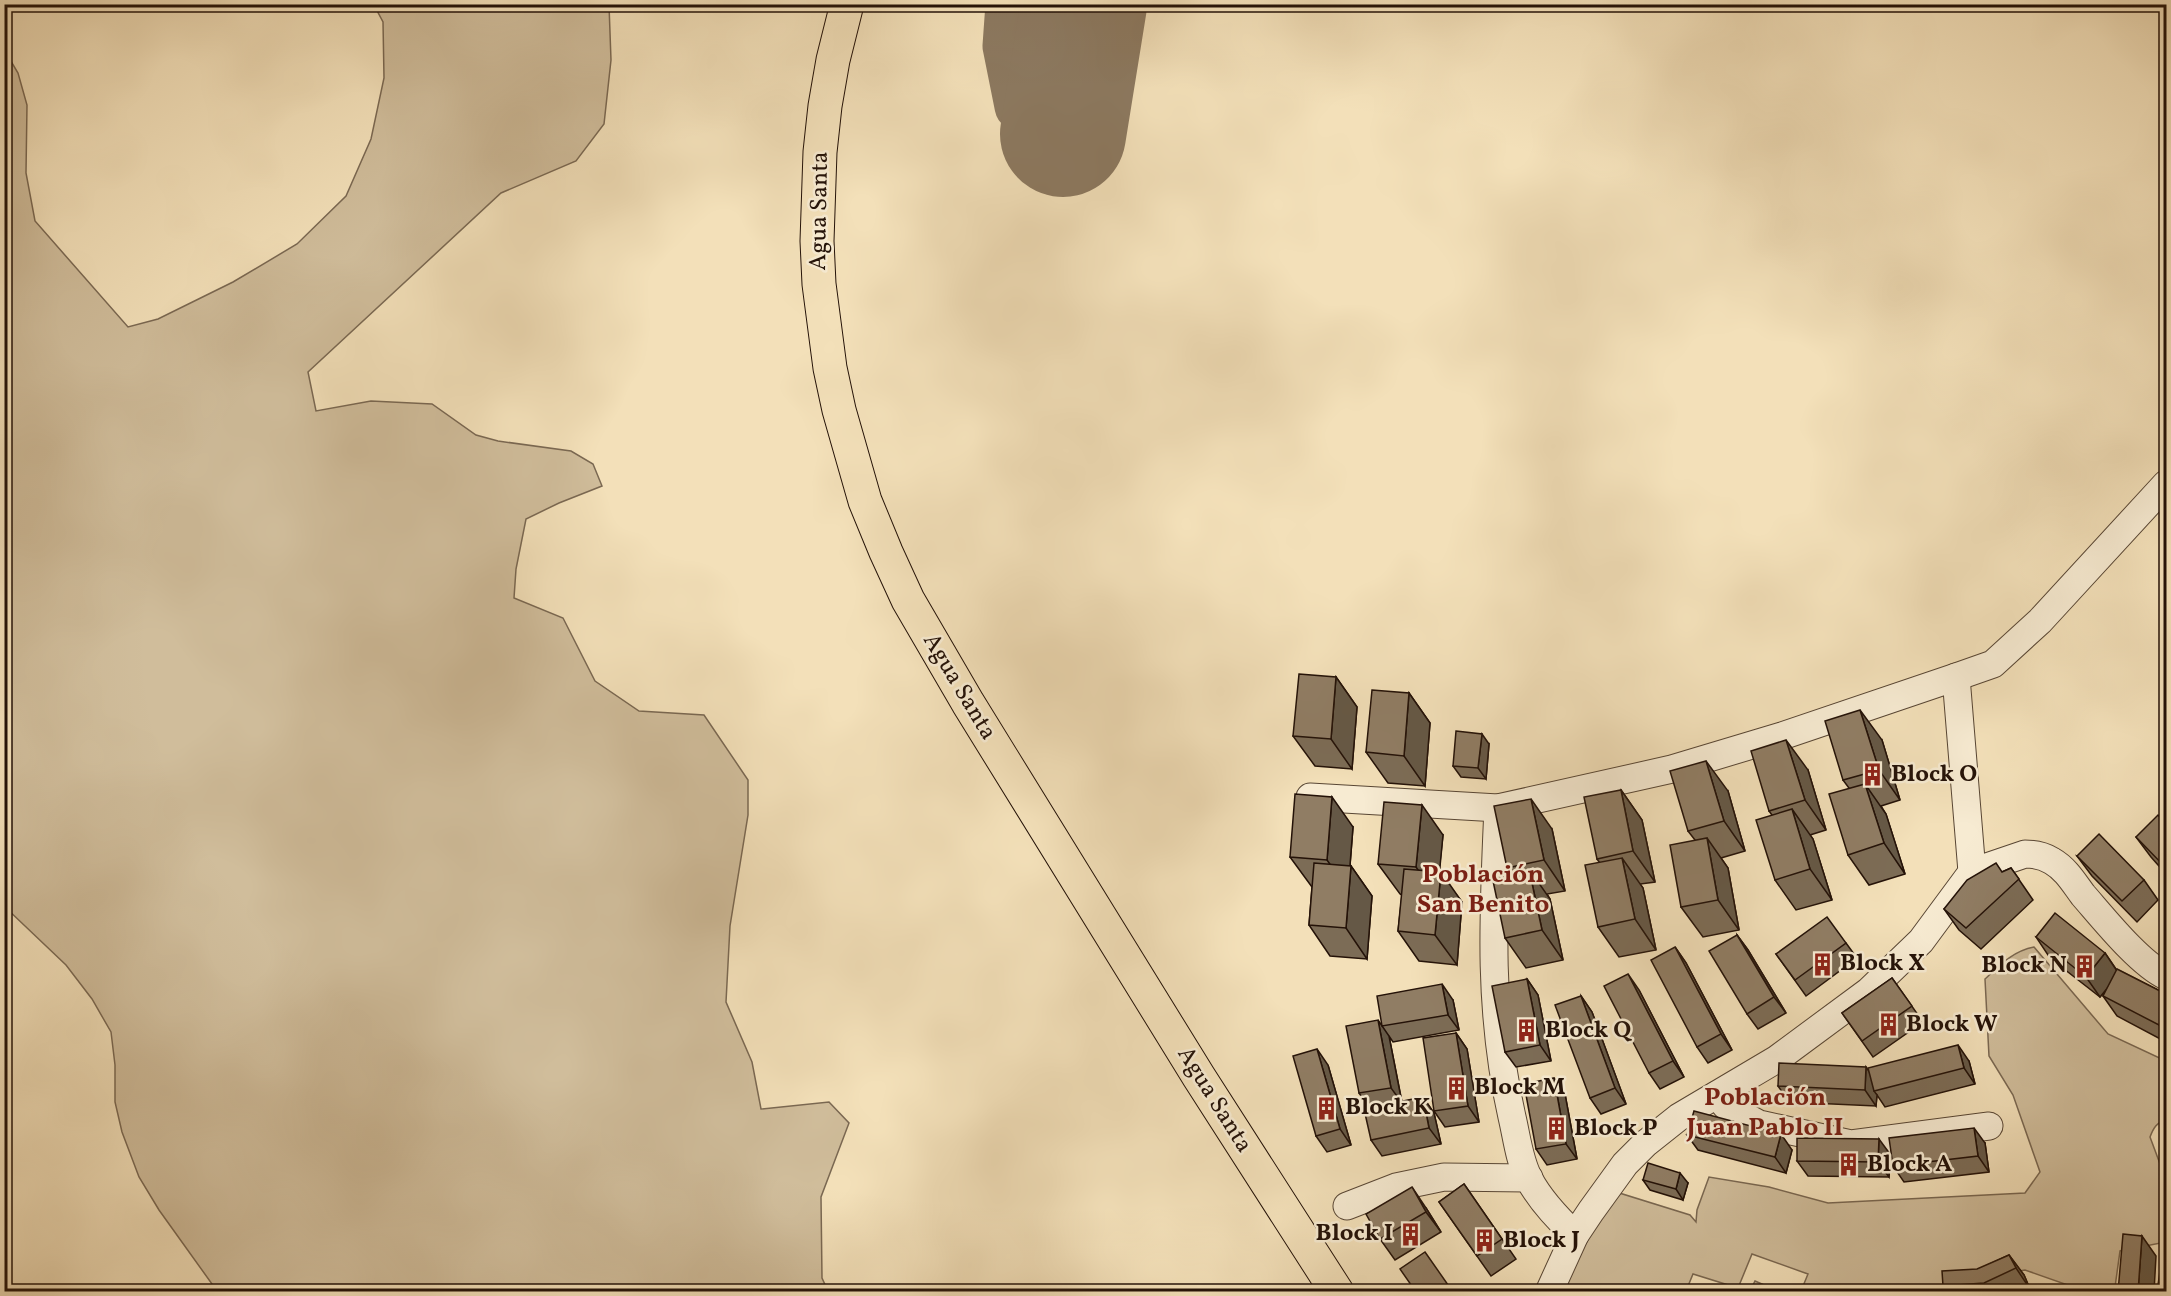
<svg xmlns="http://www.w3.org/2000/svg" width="2171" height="1296" font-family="Vollkorn,serif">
  <rect width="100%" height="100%" fill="#f3e0b9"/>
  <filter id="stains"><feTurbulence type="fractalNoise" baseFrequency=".00333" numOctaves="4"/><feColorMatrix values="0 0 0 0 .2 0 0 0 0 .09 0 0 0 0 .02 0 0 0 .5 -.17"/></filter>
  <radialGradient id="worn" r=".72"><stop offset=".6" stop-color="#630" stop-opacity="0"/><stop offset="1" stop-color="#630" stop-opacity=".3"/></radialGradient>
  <g fill="#d0bd9b" stroke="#7a6852" stroke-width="1.5">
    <path d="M 374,5 L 609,5 L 611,60 L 604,124 L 576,161 L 501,193 L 308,372 L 316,411 L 371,401 L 432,404 L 476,435 L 498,441 L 571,451 L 593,464 L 602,486 L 559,503 L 526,519 L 516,569 L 514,598 L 563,618 L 595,681 L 639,711 L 704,715 L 748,780 L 748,815 L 730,926 L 726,1002 L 752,1062 L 761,1109 L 829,1102 L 849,1123 L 821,1197 L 822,1278 L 828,1291 L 217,1291 L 159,1210 L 139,1177 L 122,1132 L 115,1102 L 115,1065 L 111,1032 L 92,999 L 66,965 L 5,907 L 5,51 L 18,73 L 27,105 L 26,173 L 35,221 L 128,327 L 158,319 L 233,282 L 297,244 L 346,196 L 371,139 L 384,78 L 383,22 Z"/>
    <path d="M 2034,947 L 2108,1034 L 2166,1061 L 2166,1121 C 2157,1121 2153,1129 2150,1137 L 2166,1180 L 2166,1242 L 2120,1251 L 2115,1287 L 2079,1289 L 2025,1270 L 1956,1281 L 1956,1291 L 1801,1291 L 1808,1274 L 1752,1254 L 1738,1288 L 1693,1274 L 1686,1291 L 1562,1292 L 1587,1235 L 1616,1192 L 1690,1215 L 1696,1222 L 1697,1210 L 1709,1177 L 1769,1187 L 1828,1203 L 2025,1193 L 2040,1172 L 2013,1095 L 1989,1056 L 1985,979 C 2000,965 2013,951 2034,947 Z"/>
    <path d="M 1755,1281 L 1778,1291 L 1750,1291 Z"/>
  </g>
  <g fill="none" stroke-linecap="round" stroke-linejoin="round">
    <path stroke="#8c7960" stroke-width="51" d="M 1011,4 L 1008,46 L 1020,106 L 1063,134"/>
    <path stroke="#8c7960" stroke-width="126" d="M 1063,134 L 1084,4"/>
    <defs>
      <g id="minor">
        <path d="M 1956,677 L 1972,872"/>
        <path d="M 1310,797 L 1498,808 L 1672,769 L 1782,736 L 1956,677 L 1993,664 L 2040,621 L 2166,484"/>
        <path d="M 1498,808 C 1493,916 1488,1011 1512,1117 C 1517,1138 1519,1160 1529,1179 C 1540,1200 1558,1219 1575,1235"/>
        <path d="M 1717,1095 L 1726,1106 L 1759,1124 L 1851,1144 L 1989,1126"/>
        <path d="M 1347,1206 L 1396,1187 L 1444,1177 L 1529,1178"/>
        <path d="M 1549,1292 L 1575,1235 L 1591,1211 L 1625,1164 L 1645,1144 L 1679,1117 L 1777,1059 L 1869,991 L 1921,941 L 1972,872 L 2025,854 C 2035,854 2044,856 2052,861 C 2066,869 2074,883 2083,895 C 2104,919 2139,963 2166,976"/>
      </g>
      <path id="major" d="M 847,4 L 833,60 L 825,106 L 820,152 L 817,241 L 819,284 L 830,368 L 839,410 L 865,501 L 886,552 L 908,600 L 968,703 L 1199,1077 L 1337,1292"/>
    </defs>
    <use href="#minor" stroke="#584634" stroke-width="29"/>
    <use href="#major" stroke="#241208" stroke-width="35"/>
    <use href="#minor" stroke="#f7ebd2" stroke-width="27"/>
    <use href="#major" stroke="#f3e0b9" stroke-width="33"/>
  </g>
  <g fill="#7c6c56" stroke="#241208" stroke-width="1.5">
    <path d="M 1336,677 L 1357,707 L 1352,769 L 1315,766 L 1293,736 Z"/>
    <path d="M 1409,693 L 1430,723 L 1425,786 L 1388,783 L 1366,752 Z"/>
    <path d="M 1882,740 L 1900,800 L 1881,806 L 1886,814 L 1905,874 L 1869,885 L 1848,855 L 1849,788 L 1843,780 Z"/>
    <path d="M 1489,744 L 1486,779 L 1461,777 L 1453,766 Z"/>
    <path d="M 1808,770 L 1826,830 L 1810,835 L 1813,839 L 1832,900 L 1796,910 L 1775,880 L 1772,815 L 1769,811 Z"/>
    <path d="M 1621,790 L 1642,820 L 1655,882 L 1640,884 L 1643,888 L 1656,950 L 1619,957 L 1598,927 L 1600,863 L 1597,859 Z"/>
    <path d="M 1728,791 L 1745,851 L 1721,858 L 1728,868 L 1739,930 L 1703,937 L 1681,907 L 1695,840 L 1688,831 Z"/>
    <path d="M 2166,824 L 2166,874 L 2151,857 L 2136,837 Z"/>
    <path d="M 1353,827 L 1350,866 L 1351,866 L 1372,896 L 1367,959 L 1330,956 L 1309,925 L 1312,887 L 1290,857 Z"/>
    <path d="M 1552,829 L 1565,891 L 1547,894 L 1550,899 L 1563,960 L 1526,968 L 1505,938 L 1511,872 L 1507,868 Z"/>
    <path d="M 1443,835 L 1439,872 L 1462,902 L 1457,965 L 1419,961 L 1398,931 L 1402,895 L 1400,894 L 1378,864 Z"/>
    <path d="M 2077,856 L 2144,880 L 2158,900 L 2137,922 L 2092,876 Z"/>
    <path d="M 2011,868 L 2033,900 L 1981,949 L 1959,930 L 1944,909 L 2002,872 Z"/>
    <path d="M 1737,935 L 1748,950 L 1786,1013 L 1758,1029 L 1747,1014 Z"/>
    <path d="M 2036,937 L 2105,953 L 2116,969 L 2166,994 L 2166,1042 L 2117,1016 L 2103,996 L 2104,992 L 2100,997 L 2050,958 Z"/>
    <path d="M 1846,943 L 1857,958 L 1806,996 L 1776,954 Z"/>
    <path d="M 1675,947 L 1686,963 L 1732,1050 L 1708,1063 L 1697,1047 Z"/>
    <path d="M 1892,978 L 1923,1022 L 1873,1057 L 1842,1013 Z"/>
    <path d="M 1527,979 L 1538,995 L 1551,1061 L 1516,1067 L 1505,1052 Z"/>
    <path d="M 1639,990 L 1684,1077 L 1660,1089 L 1649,1073 Z"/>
    <path d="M 1581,996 L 1592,1012 L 1626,1104 L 1601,1114 L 1590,1098 Z"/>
    <path d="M 1453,1000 L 1459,1030 L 1393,1042 L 1389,1036 L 1402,1102 L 1423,1097 L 1434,1113 L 1441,1144 L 1382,1156 L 1371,1140 L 1370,1108 L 1359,1093 L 1382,1025 Z"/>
    <path d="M 1456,1033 L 1467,1049 L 1479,1122 L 1445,1127 L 1434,1111 Z"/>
    <path d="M 1969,1061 L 1975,1084 L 1885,1107 L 1877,1095 L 1876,1106 L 1789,1102 L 1778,1086 L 1869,1071 Z"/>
    <path d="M 1328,1065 L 1351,1145 L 1327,1152 L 1316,1136 Z"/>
    <path d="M 1565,1094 L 1577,1159 L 1547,1165 L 1536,1149 Z"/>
    <path d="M 1687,1135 L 1792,1150 L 1786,1173 L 1698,1150 Z"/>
    <path d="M 1985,1143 L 1989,1172 L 1904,1182 L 1893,1166 Z"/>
    <path d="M 1890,1154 L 1889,1177 L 1808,1176 L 1797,1161 Z"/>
    <path d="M 1643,1180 L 1688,1183 L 1683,1200 L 1650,1190 Z"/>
    <path d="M 1464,1184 L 1516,1259 L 1491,1276 L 1439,1202 Z"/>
    <path d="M 1426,1208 L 1441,1232 L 1395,1260 L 1380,1239 Z"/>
    <path d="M 2009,1255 L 2024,1275 L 2030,1289 L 2025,1292 L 1947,1292 L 1943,1286 Z"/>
  </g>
  <g fill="#655846" stroke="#241208" stroke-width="1.5">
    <path d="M 1336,677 L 1357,707 L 1352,769 L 1331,739 Z"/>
    <path d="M 1409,693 L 1430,723 L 1425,786 L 1404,756 Z"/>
    <path d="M 1860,710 L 1882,740 L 1900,800 L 1879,770 Z"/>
    <path d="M 1482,734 L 1489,744 L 1486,779 L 1478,768 Z"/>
    <path d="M 1786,740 L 1808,770 L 1826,830 L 1805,800 Z"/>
    <path d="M 1706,761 L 1728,791 L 1745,851 L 1724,821 Z"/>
    <path d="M 1865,784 L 1886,814 L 1905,874 L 1884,843 Z"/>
    <path d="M 1621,790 L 1642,820 L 1655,882 L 1633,851 Z"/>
    <path d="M 1332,797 L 1353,827 L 1348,890 L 1327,860 Z"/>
    <path d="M 1531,799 L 1552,829 L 1565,891 L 1544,860 Z"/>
    <path d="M 1422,805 L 1443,835 L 1437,898 L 1416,867 Z"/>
    <path d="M 1792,809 L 1813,839 L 1832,900 L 1810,869 Z"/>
    <path d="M 1707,838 L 1728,868 L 1739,930 L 1718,900 Z"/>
    <path d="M 1622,858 L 1643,888 L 1656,950 L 1635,919 Z"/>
    <path d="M 1351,866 L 1372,896 L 1367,959 L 1346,928 Z"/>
    <path d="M 1529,869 L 1550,899 L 1563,960 L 1542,930 Z"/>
    <path d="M 1441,872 L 1462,902 L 1457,965 L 1435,935 Z"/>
    <path d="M 1737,935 L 1748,950 L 1786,1013 L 1774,997 Z"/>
    <path d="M 1675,947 L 1686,963 L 1732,1050 L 1721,1034 Z"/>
    <path d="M 2105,953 L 2119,974 L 2100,997 L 2086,977 Z"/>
    <path d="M 1628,974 L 1639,990 L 1684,1077 L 1673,1061 Z"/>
    <path d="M 1527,979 L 1538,995 L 1551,1061 L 1540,1045 Z"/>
    <path d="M 1442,984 L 1453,1000 L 1459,1030 L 1448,1015 Z"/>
    <path d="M 1581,996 L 1592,1012 L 1626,1104 L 1615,1088 Z"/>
    <path d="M 2166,1011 L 2166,1035 L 2159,1025 Z"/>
    <path d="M 1378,1020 L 1389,1036 L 1402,1103 L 1391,1088 Z"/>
    <path d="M 1456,1033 L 1467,1049 L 1479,1122 L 1468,1106 Z"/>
    <path d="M 1958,1045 L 1969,1061 L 1975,1084 L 1964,1068 Z"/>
    <path d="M 1317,1049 L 1328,1065 L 1351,1145 L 1340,1129 Z"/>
    <path d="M 1866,1067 L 1877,1083 L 1874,1091 L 1877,1095 L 1876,1106 L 1865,1090 Z"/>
    <path d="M 1554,1078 L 1565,1094 L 1577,1159 L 1566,1144 Z"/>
    <path d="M 1423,1097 L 1434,1113 L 1441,1144 L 1429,1128 Z"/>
    <path d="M 1974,1128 L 1985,1143 L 1989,1172 L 1978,1156 Z"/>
    <path d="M 1781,1134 L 1792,1150 L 1786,1173 L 1775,1157 Z"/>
    <path d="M 1879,1139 L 1890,1154 L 1889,1177 L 1878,1162 Z"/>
    <path d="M 1680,1173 L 1688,1183 L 1683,1200 L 1676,1189 Z"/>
    <path d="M 1412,1187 L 1426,1208 L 1441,1232 L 1426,1212 Z"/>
    <path d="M 2142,1236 L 2156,1256 L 2154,1292 L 2138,1292 Z"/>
    <path d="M 2009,1255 L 2024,1275 L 2030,1289 L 2016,1268 Z"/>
  </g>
  <g fill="#907d64" stroke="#241208" stroke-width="1.5">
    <path d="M 1299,674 L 1336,677 L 1331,739 L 1293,736 Z"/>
    <path d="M 1372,690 L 1409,693 L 1404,756 L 1366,752 Z"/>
    <path d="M 1860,710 L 1879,770 L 1843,780 L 1825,721 Z"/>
    <path d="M 1456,731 L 1482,734 L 1478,768 L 1453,766 Z"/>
    <path d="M 1786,740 L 1805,800 L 1769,811 L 1751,751 Z"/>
    <path d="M 1706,761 L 1724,821 L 1688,831 L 1670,771 Z"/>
    <path d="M 1865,784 L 1884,843 L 1848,855 L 1829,794 Z"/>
    <path d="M 1621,790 L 1633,851 L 1597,859 L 1584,797 Z"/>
    <path d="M 1295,794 L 1332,797 L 1327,860 L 1290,857 Z"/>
    <path d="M 1531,799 L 1544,860 L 1507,868 L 1494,806 Z"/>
    <path d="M 1384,802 L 1422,805 L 1416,867 L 1378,864 Z"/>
    <path d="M 1792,809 L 1810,869 L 1775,880 L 1756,820 Z"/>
    <path d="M 2158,815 L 2166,824 L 2166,868 L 2136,837 Z"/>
    <path d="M 2099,834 L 2144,880 L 2122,901 L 2077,856 Z"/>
    <path d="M 1707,838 L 1718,900 L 1681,907 L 1670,845 Z"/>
    <path d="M 1622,858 L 1635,919 L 1598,927 L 1585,865 Z"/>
    <path d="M 1314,863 L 1351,866 L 1346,928 L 1309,925 Z"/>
    <path d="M 1996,863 L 2002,872 L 2011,868 L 2019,879 L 1966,928 L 1944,909 L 1967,880 Z"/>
    <path d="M 1404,869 L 1441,872 L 1435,935 L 1398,931 Z"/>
    <path d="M 1529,869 L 1542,930 L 1505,938 L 1492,876 Z"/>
    <path d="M 2055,913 L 2105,953 L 2086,977 L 2036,937 Z"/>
    <path d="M 1827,917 L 1846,943 L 1795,980 L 1776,954 Z"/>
    <path d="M 1737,935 L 1774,997 L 1747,1014 L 1709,951 Z"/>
    <path d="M 1675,947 L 1721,1034 L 1697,1047 L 1651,960 Z"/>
    <path d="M 2117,969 L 2166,994 L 2166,1011 L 2159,1025 L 2103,996 Z"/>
    <path d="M 1628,974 L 1673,1061 L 1649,1073 L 1604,986 Z"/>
    <path d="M 1892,978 L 1912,1006 L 1862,1041 L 1842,1013 Z"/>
    <path d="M 1527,979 L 1540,1045 L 1505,1052 L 1492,986 Z"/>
    <path d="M 1442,984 L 1448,1015 L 1382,1026 L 1377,996 Z"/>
    <path d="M 1581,996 L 1615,1088 L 1590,1098 L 1555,1005 Z"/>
    <path d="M 1378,1020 L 1391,1088 L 1359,1093 L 1346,1026 Z"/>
    <path d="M 1456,1033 L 1468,1106 L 1434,1111 L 1423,1038 Z"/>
    <path d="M 1958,1045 L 1964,1068 L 1874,1091 L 1868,1068 Z"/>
    <path d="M 1317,1049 L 1340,1129 L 1316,1136 L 1293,1056 Z"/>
    <path d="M 1779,1063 L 1866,1067 L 1865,1090 L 1778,1086 Z"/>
    <path d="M 1554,1078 L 1566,1144 L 1536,1149 L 1524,1084 Z"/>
    <path d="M 1423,1097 L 1429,1128 L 1371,1140 L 1364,1109 Z"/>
    <path d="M 1694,1111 L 1781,1134 L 1775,1157 L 1687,1135 Z"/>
    <path d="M 1974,1128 L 1978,1156 L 1893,1166 L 1889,1138 Z"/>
    <path d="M 1797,1138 L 1879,1139 L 1878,1162 L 1797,1161 Z"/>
    <path d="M 1648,1163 L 1680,1173 L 1676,1189 L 1643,1180 Z"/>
    <path d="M 1464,1184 L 1502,1239 L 1477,1256 L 1439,1202 Z"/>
    <path d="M 1412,1187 L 1426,1212 L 1380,1239 L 1366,1214 Z"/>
    <path d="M 2123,1234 L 2142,1236 L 2138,1292 L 2118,1292 Z"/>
    <path d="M 2165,1236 L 2166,1237 L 2166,1292 L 2157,1292 Z"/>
    <path d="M 1425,1252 L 1453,1292 L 1416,1292 L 1400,1269 Z"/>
    <path d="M 2009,1255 L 2016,1268 L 1984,1283 L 1943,1286 L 1942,1271 L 1977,1269 Z"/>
  </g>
  <defs>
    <symbol id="building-bare" viewBox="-9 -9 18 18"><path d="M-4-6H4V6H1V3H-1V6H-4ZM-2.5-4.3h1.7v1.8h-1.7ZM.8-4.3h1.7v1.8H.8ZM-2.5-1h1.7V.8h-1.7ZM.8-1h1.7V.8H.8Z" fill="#8f2418" stroke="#f7ebd2" stroke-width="2.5" paint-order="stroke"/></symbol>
  </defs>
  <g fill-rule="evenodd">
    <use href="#building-bare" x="1856" y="758" width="33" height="33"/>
    <use href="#building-bare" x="1806" y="948" width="33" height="33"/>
    <use href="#building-bare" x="2068" y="950" width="33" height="33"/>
    <use href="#building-bare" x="1872" y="1008" width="33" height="33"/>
    <use href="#building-bare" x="1510" y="1014" width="33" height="33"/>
    <use href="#building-bare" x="1440" y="1072" width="33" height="33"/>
    <use href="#building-bare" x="1310" y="1092" width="33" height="33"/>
    <use href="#building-bare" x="1540" y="1112" width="33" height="33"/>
    <use href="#building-bare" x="1832" y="1148" width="33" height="33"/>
    <use href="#building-bare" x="1394" y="1218" width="33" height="33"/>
    <use href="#building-bare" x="1468" y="1224" width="33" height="33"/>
  </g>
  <g text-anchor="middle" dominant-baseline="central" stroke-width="5" stroke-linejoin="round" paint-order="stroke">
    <g font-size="24" fill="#241208" stroke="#f7ebd2">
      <text transform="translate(820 211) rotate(-89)">Agua Santa</text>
      <text transform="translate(959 687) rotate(59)">Agua Santa</text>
      <text transform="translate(1214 1100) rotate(58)">Agua Santa</text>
    </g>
    <g font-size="24" font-weight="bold" fill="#241208" stroke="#f7ebd2" text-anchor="start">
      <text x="1891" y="775">Block O</text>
      <text x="1840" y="964">Block X</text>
      <text x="2067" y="966" text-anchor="end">Block N</text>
      <text x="1906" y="1025">Block W</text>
      <text x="1545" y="1031">Block Q</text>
      <text x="1474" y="1088">Block M</text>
      <text x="1345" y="1108">Block K</text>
      <text x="1574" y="1129">Block P</text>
      <text x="1867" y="1165">Block A</text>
      <text x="1393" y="1234" text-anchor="end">Block I</text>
      <text x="1503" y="1241">Block J</text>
    </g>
    <g font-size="26" font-weight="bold" fill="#7a1f14" stroke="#f7ebd2">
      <text x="1483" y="875">Población<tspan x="1483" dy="30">San Benito</tspan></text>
      <text x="1765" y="1098">Población<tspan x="1765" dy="30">Juan Pablo II</tspan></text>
    </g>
  </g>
  <rect width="2171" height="1296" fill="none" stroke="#f3e0b9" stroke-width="24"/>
  <rect x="6" y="6" width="2159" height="1284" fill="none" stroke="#241208" stroke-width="3"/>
  <rect x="12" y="12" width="2147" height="1272" fill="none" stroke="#241208" stroke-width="1.5"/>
  <rect width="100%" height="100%" filter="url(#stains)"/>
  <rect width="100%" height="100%" fill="url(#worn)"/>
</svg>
